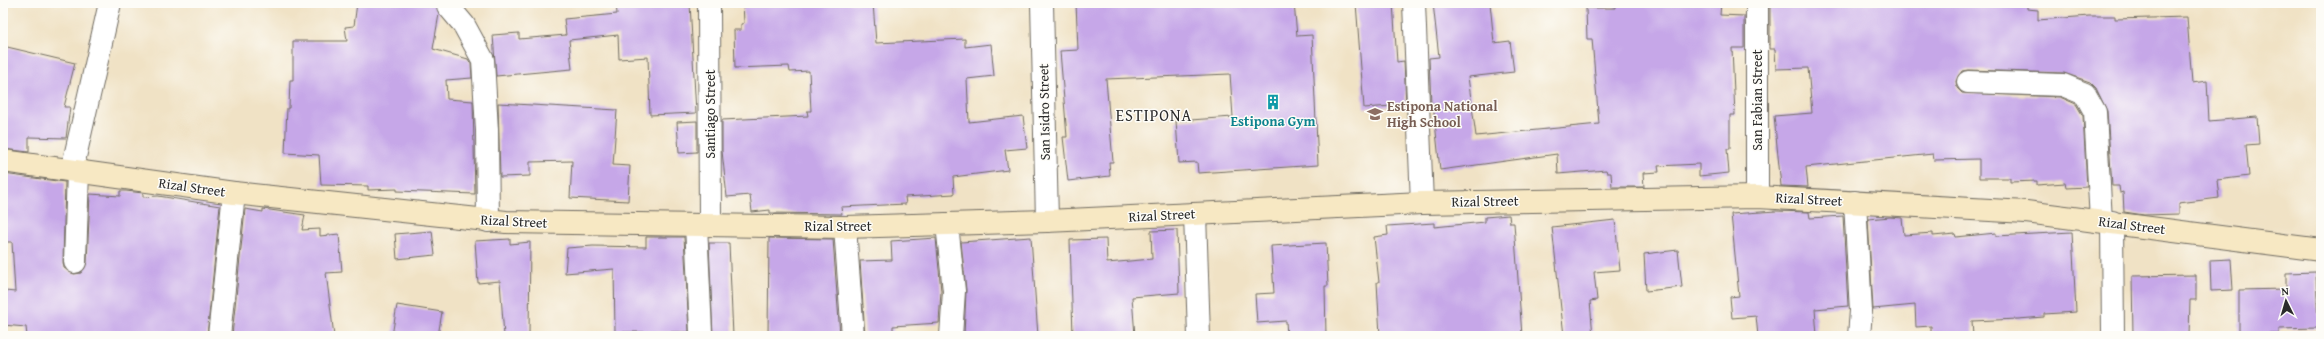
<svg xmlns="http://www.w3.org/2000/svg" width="2324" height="339" font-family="'Gentium Book Plus',serif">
  <rect width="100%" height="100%" fill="#fdfcf7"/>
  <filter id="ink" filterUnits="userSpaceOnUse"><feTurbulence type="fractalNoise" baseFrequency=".025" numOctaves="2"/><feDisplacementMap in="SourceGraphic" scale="8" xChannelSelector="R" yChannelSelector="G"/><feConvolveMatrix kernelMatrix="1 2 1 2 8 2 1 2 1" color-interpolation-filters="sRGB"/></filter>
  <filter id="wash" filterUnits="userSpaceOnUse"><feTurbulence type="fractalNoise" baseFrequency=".012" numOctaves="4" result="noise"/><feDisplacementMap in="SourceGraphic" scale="16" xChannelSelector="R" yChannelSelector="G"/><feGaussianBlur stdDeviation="0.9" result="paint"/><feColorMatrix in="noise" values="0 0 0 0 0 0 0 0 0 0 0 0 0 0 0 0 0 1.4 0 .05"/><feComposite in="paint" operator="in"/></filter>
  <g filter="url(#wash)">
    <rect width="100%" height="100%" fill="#f0e2c5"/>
    <g id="blocks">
      <g fill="#c6a7e8">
        <path d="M 357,3 L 436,3 L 439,14 L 433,49 L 468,59 L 471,64 L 472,78 L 446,80 L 447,99 L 473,101 L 475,194 L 397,191 L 397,189 L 368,190 L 368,186 L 321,185 L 319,155 L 285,153 L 287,108 L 289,108 L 290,80 L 293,80 L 293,41 L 347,41 L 345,27 L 354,26 Z"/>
        <path d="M 616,3 L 690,3 L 696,113 L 650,115 L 648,57 L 619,59 L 618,35 L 569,40 L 572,69 L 496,76 L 493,35 L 519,33 L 519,39 L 566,35 L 564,19 L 617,14 Z"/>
        <path d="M 743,3 L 873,3 L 876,43 L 965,39 L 965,47 L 991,44 L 994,76 L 967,79 L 969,122 L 1023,116 L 1027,148 L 1005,150 L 1008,170 L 953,177 L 954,194 L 905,197 L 906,204 L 841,207 L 842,214 L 770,213 L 770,210 L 752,212 L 750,195 L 727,197 L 722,151 L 722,120 L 808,116 L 807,111 L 811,111 L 809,71 L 790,72 L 789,66 L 735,68 L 734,30 L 741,30 L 741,24 L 744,23 Z"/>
        <path d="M 1076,3 L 1294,3 L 1297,36 L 1312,35 L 1318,165 L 1198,173 L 1197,162 L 1179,163 L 1176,121 L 1233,117 L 1230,74 L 1106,79 L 1113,162 L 1109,162 L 1110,176 L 1068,181 L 1063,137 L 1067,137 L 1060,51 L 1078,50 Z"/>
        <path d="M 1356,3 L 1393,3 L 1397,62 L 1404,61 L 1406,105 L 1364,108 Z"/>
        <path d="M 1433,3 L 1490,3 L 1494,43 L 1510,41 L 1514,72 L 1468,77 L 1476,136 L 1599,124 L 1592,39 L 1587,39 L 1586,8 L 1615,8 L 1615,3 L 1721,3 L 1720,15 L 1744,16 L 1744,48 L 1732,48 L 1735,115 L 1730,115 L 1730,149 L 1727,149 L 1729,173 L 1699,176 L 1699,164 L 1658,166 L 1659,172 L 1643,173 L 1644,187 L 1612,187 L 1611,173 L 1607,173 L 1606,170 L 1558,174 L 1557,154 L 1440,170 L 1433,103 L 1431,104 L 1429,58 L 1439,57 Z"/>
        <path d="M 1770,3 L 2006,3 L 2006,5 L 2027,5 L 2027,9 L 2038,10 L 2038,20 L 2089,16 L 2115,16 L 2115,19 L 2187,17 L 2192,83 L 2207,81 L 2209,121 L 2257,117 L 2259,144 L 2246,145 L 2249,176 L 2217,180 L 2219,198 L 2179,203 L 2179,214 L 2144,215 L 2124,212 L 2123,192 L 2120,193 L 2119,186 L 2112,186 L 2107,111 L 2096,88 L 2090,82 L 2064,73 L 1968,70 L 1962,71 L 1956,81 L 1957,88 L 1962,93 L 2060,97 L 2076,104 L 2083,116 L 2087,187 L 2066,188 L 2065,183 L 2037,185 L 2037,181 L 2010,182 L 2010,178 L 1979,178 L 1979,159 L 1934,160 L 1933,154 L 1806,167 L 1808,187 L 1781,186 L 1774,116 L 1812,113 L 1808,68 L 1776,69 L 1775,49 L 1770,49 Z"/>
        <path d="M 3,46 L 75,63 L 64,107 L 70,107 L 66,138 L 29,137 L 29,152 L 3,149 Z"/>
        <path d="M 498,103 L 617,110 L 613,165 L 630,166 L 628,201 L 570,198 L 572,161 L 530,162 L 530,176 L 500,177 Z"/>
        <path d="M 697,121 L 697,152 L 679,153 L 677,122 Z"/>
        <path d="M 3,174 L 65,182 L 63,262 L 64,268 L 74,274 L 81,273 L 87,263 L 90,194 L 120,196 L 120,191 L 126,191 L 143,193 L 143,197 L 158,196 L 220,206 L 207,336 L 27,336 L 26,327 L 3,325 L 5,291 L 15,292 L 12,242 L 3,242 Z"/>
        <path d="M 245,209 L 263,212 L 263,209 L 305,215 L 302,230 L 320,229 L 320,236 L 339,234 L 342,272 L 326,273 L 334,336 L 232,336 Z"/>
        <path d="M 1776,211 L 1809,212 L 1810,218 L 1843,216 L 1848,306 L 1815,309 L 1817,336 L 1758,336 L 1756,316 L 1732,318 L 1730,297 L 1739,296 L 1731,214 Z"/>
        <path d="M 1509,215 L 1510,223 L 1514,223 L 1522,336 L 1380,336 L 1377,282 L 1379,282 L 1374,237 L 1388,235 L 1387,226 L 1434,223 L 1434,227 L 1485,222 L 1485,217 Z"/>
        <path d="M 1890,217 L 1902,218 L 1904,235 L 1933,233 L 1933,236 L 1955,234 L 1956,237 L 1996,233 L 1996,236 L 2072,232 L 2076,312 L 2044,314 L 2044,317 L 2018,319 L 1972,321 L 1973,336 L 1931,336 L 1931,326 L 1916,327 L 1915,305 L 1873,309 L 1868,219 Z"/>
        <path d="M 1615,220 L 1620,270 L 1594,272 L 1597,300 L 1590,301 L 1593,336 L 1564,336 L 1552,227 Z"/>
        <path d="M 1177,230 L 1179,293 L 1132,297 L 1135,336 L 1073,336 L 1070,240 L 1106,239 L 1107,263 L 1152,259 L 1151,231 Z"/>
        <path d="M 432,231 L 435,255 L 397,259 L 395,234 Z"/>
        <path d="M 646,237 L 684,237 L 689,332 L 615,332 L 614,269 L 565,273 L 567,248 L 593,246 L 646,247 Z"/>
        <path d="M 1031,237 L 1038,336 L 964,336 L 966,290 L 961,242 Z"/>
        <path d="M 769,238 L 833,239 L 840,336 L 768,336 Z"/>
        <path d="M 936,238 L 941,291 L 939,323 L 893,326 L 893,336 L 865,336 L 860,261 L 892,260 L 891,241 Z"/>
        <path d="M 510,239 L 510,244 L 530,242 L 529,336 L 504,336 L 500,281 L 478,283 L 475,241 Z"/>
        <path d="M 709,243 L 729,243 L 733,336 L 713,336 Z"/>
        <path d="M 1326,243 L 1328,286 L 1325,286 L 1326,336 L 1287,336 L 1286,321 L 1257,323 L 1255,294 L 1274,293 L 1271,246 Z"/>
        <path d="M 1678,250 L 1682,287 L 1646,291 L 1644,254 Z"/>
        <path d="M 2231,259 L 2233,290 L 2211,291 L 2210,260 Z"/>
        <path d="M 2316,272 L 2318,328 L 2279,329 L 2279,334 L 2239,334 L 2239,290 L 2286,289 L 2286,273 Z"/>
        <path d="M 2196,275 L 2196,300 L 2190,300 L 2189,335 L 2133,335 L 2132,276 Z"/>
        <path d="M 397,305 L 442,312 L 438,336 L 392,336 Z"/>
      </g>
    </g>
  </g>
  <g filter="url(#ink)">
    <use href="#blocks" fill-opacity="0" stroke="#706b61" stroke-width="1"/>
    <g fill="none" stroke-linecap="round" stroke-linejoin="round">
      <defs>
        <g id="minor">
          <path d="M 709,3 L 710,225"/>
          <path d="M 1042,3 L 1047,221"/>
          <path d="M 1414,3 L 1422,203"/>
          <path d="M 448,6 L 464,25 L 483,60 L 487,130 L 488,221"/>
          <path d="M 1968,82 L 2063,85 L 2085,94 L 2095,112 L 2101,221"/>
          <path d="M 72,170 L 110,3"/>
          <path d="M 1757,197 L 1757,3"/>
          <path d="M 1855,202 L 1861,311 L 1859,336"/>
          <path d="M 1195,214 L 1199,336"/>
          <path d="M 2112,222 L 2113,336"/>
          <path d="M 947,224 L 954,291 L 951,336"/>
          <path d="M 696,225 L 701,332"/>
          <path d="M 845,227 L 853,336"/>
          <path d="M 75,262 L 78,171"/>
          <path d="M 219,336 L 234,193"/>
        </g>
        <path id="secondary" d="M 3,161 L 234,193 L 506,222 L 845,227 L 1047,221 L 1422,203 L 1757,197 L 2026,212 L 2321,250"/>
      </defs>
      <use href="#minor" stroke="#706b61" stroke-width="24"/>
      <use href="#secondary" stroke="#706b61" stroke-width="24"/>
      <use href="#minor" stroke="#fff" stroke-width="22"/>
      <use href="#secondary" stroke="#f7e8c3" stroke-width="22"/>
    </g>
  </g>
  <defs>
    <symbol id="building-bare" viewBox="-9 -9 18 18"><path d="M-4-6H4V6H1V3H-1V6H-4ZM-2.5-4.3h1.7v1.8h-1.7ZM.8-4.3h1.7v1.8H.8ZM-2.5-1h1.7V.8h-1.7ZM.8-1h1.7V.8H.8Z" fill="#0f9aa8" stroke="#fdfcf7" stroke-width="2.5" paint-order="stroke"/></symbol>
    <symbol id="school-bare" viewBox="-9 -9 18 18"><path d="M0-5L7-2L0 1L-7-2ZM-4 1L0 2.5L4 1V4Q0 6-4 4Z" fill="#8d6e63" stroke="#fdfcf7" stroke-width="2.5" paint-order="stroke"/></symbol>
  </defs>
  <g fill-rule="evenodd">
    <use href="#building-bare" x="1262" y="91" width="22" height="22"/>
    <use href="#school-bare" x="1364" y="103" width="22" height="22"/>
  </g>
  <g text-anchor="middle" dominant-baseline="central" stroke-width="3" stroke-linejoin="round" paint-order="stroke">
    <g font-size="14" fill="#2b2b2b" stroke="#fdfcf7">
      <text transform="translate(1757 100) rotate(-90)">San Fabian Street</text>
      <text transform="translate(1044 112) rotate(-91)">San Isidro Street</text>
      <text transform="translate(710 114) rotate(-90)">Santiago Street</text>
      <text transform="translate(192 187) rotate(8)">Rizal Street</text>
      <text transform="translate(1809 199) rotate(3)">Rizal Street</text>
      <text transform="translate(1485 201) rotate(-1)">Rizal Street</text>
      <text transform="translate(1162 215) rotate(-3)">Rizal Street</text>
      <text transform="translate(514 221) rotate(3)">Rizal Street</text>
      <text transform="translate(2132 225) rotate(7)">Rizal Street</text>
      <text x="838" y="226">Rizal Street</text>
    </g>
    <g font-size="14" font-weight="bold" fill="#785e54" stroke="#fdfcf7" text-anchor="start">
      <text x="1387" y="106">Estipona National<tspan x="1387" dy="16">High School</tspan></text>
    </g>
    <g font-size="14" font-weight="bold" fill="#0d838f" stroke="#fdfcf7">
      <text x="1273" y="121">Estipona Gym</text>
    </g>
    <g font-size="16" letter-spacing="1" fill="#2b2b2b" stroke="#fdfcf7">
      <text x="1154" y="115">ESTIPONA</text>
    </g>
  </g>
  <rect width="2324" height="339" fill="none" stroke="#fdfcf7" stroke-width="16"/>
  <g transform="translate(2286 301) rotate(355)" stroke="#fdfcf7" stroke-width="3" paint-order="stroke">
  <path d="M0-3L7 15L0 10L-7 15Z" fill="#2b2b2b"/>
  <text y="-6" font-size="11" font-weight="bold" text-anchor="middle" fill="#2b2b2b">N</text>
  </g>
</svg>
